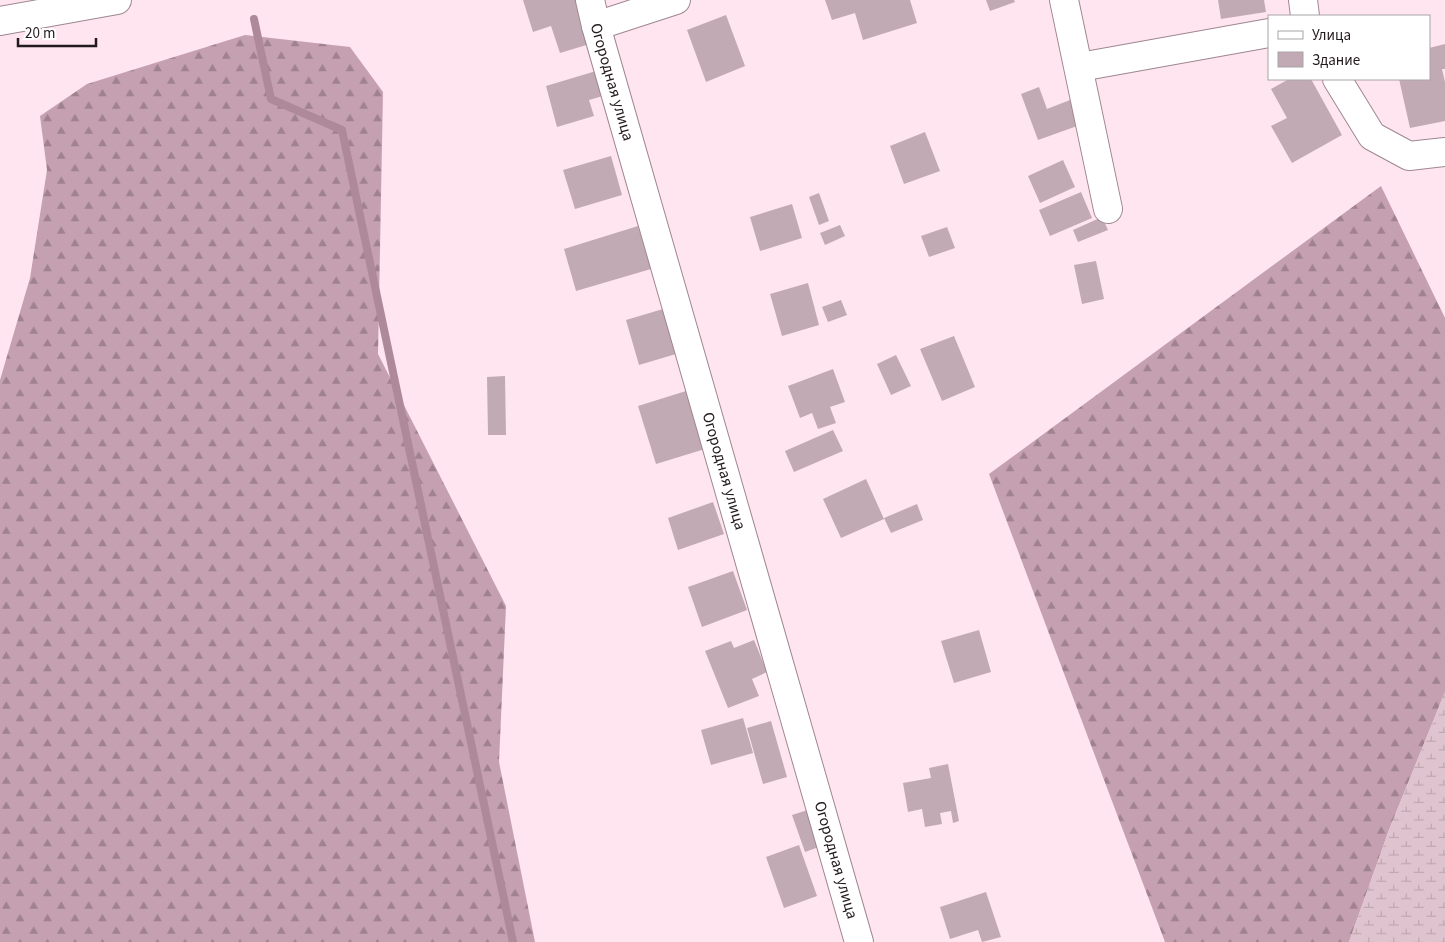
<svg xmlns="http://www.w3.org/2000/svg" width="1445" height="942" font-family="'Source Sans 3',sans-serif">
  <defs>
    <pattern id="forest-firs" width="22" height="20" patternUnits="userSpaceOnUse" patternTransform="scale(1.25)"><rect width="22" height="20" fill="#c5a0b0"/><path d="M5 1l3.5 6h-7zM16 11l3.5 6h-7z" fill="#a0828f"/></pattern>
    <pattern id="wetland-marsh" width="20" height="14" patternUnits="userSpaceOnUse" patternTransform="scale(1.25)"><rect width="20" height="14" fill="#dfc4cf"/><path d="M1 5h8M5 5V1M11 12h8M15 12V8" fill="none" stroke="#bfa8b1"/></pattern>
  </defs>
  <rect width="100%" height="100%" fill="#ffe5f0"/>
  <g fill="url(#forest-firs)">
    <path d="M 245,35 L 350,47 L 383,92 L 378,354 L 506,606 L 499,762 L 535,942 L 0,942 L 0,380 L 30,278 L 47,170 L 40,116 L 87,84 Z"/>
    <path d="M 1381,186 L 1445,318 L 1445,692 L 1389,830 L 1349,942 L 1165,942 L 989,474 Z"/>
  </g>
  <path fill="url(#wetland-marsh)" d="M 1445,692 L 1445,942 L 1349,942 L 1389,830 Z"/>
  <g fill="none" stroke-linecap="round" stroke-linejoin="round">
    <path stroke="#ae8999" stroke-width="8" d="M 254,19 L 271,99 L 342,130 L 513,942"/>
  </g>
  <g fill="#c2aab4">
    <path d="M 523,0 L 580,0 L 593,43 L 560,53 L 551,26 L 533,32 Z"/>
    <path d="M 825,0 L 910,0 L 917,23 L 863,40 L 855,13 L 832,20 Z"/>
    <path d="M 986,0 L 1014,0 L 1015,2 L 990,11 Z"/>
    <path d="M 1218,0 L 1264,0 L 1266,12 L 1221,19 Z"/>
    <path d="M 726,15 L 745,66 L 706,82 L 687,30 Z"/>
    <path d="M 1445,44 L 1445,69 L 1442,69 L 1445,82 L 1445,121 L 1410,128 L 1399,79 L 1429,79 L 1429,48 Z"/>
    <path d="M 596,71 L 603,96 L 589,100 L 594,116 L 557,127 L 546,86 Z"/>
    <path d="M 1289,79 L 1311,79 L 1342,135 L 1292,163 L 1271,126 L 1287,118 L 1271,89 Z"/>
    <path d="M 1039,87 L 1047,109 L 1070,100 L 1080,125 L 1038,140 L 1021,94 Z"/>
    <path d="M 925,132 L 940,171 L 904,184 L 890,146 Z"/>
    <path d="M 611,156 L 622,195 L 575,209 L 563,170 Z"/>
    <path d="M 1063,160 L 1075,187 L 1040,203 L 1028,176 Z"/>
    <path d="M 1081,192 L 1092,218 L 1050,236 L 1039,210 Z"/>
    <path d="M 819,193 L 829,221 L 819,225 L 809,197 Z"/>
    <path d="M 792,204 L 802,238 L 760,251 L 750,217 Z"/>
    <path d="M 1102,217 L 1108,230 L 1078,242 L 1073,230 Z"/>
    <path d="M 840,225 L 845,236 L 825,245 L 820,233 Z"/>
    <path d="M 638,226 L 651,269 L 576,291 L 564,249 Z"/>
    <path d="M 947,227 L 955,248 L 929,257 L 921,236 Z"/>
    <path d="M 1096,261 L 1104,299 L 1082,304 L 1074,265 Z"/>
    <path d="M 808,283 L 819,325 L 782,336 L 770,294 Z"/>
    <path d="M 841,300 L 847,315 L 828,322 L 822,307 Z"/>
    <path d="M 663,309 L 676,354 L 639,365 L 626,320 Z"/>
    <path d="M 954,336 L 975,387 L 942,401 L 920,349 Z"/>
    <path d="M 896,355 L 911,386 L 891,395 L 877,364 Z"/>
    <path d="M 833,369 L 845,402 L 830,407 L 836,423 L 818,429 L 812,413 L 800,418 L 788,386 Z"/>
    <path d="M 505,376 L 506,435 L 488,435 L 487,377 Z"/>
    <path d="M 686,391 L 705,449 L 656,464 L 638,406 Z"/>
    <path d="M 833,430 L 843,451 L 794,472 L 785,451 Z"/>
    <path d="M 866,479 L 884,519 L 841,538 L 823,499 Z"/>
    <path d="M 713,502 L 724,534 L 678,550 L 668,518 Z"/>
    <path d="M 917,504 L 923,520 L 891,533 L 884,518 Z"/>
    <path d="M 733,571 L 747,610 L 702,627 L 688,587 Z"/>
    <path d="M 979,630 L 991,672 L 954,683 L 941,641 Z"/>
    <path d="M 754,640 L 767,672 L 752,679 L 759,696 L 728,708 L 705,651 L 731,641 L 734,648 Z"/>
    <path d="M 743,718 L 753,753 L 711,765 L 701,730 Z"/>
    <path d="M 771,721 L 787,777 L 763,784 L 747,728 Z"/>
    <path d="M 948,764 L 959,821 L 953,823 L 951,811 L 940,813 L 942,824 L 925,827 L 922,809 L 908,812 L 903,783 L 931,778 L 929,768 Z"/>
    <path d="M 814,808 L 827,844 L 805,852 L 792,815 Z"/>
    <path d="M 799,845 L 817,896 L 784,908 L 766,857 Z"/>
    <path d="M 986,892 L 1001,937 L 982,942 L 978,930 L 950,939 L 940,907 Z"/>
  </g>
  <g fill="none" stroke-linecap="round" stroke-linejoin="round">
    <defs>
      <g id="minor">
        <path d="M 590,0 L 596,26 L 859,942"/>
        <path d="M 1064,0 L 1108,209"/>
        <path d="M 1303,0 L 1305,16"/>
        <path d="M 0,21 L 117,0"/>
        <path d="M 596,26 L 676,0"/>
        <path d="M 1080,67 L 1269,33"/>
        <path d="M 1337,79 L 1372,136 L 1409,156 L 1445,152"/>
      </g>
    </defs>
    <use href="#minor" stroke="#9e8790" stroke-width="30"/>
    <use href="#minor" stroke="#fff" stroke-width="28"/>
  </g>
  <g text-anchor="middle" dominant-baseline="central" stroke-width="4" stroke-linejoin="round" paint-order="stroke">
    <g font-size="16" fill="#231a1e" stroke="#fff">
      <text transform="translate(612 82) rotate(74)">Огородная улица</text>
      <text transform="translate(724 471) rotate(74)">Огородная улица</text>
      <text transform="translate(836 860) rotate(74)">Огородная улица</text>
    </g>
  </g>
  <rect x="1268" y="15" width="162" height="65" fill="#ffffff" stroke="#a7a3a5"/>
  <rect x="1278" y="31" width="25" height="8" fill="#ffffff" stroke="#a7a3a5"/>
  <text x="1312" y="40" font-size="15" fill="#231a1e">Улица</text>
  <rect x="1278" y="52" width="25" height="15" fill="#c2aab4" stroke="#a7a3a5"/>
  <text x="1312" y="65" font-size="15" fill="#231a1e">Здание</text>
  <path d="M18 38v8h78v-8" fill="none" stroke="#231a1e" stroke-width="2.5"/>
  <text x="25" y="38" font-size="15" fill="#231a1e" stroke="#ffffff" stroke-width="4" paint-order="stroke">20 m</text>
</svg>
